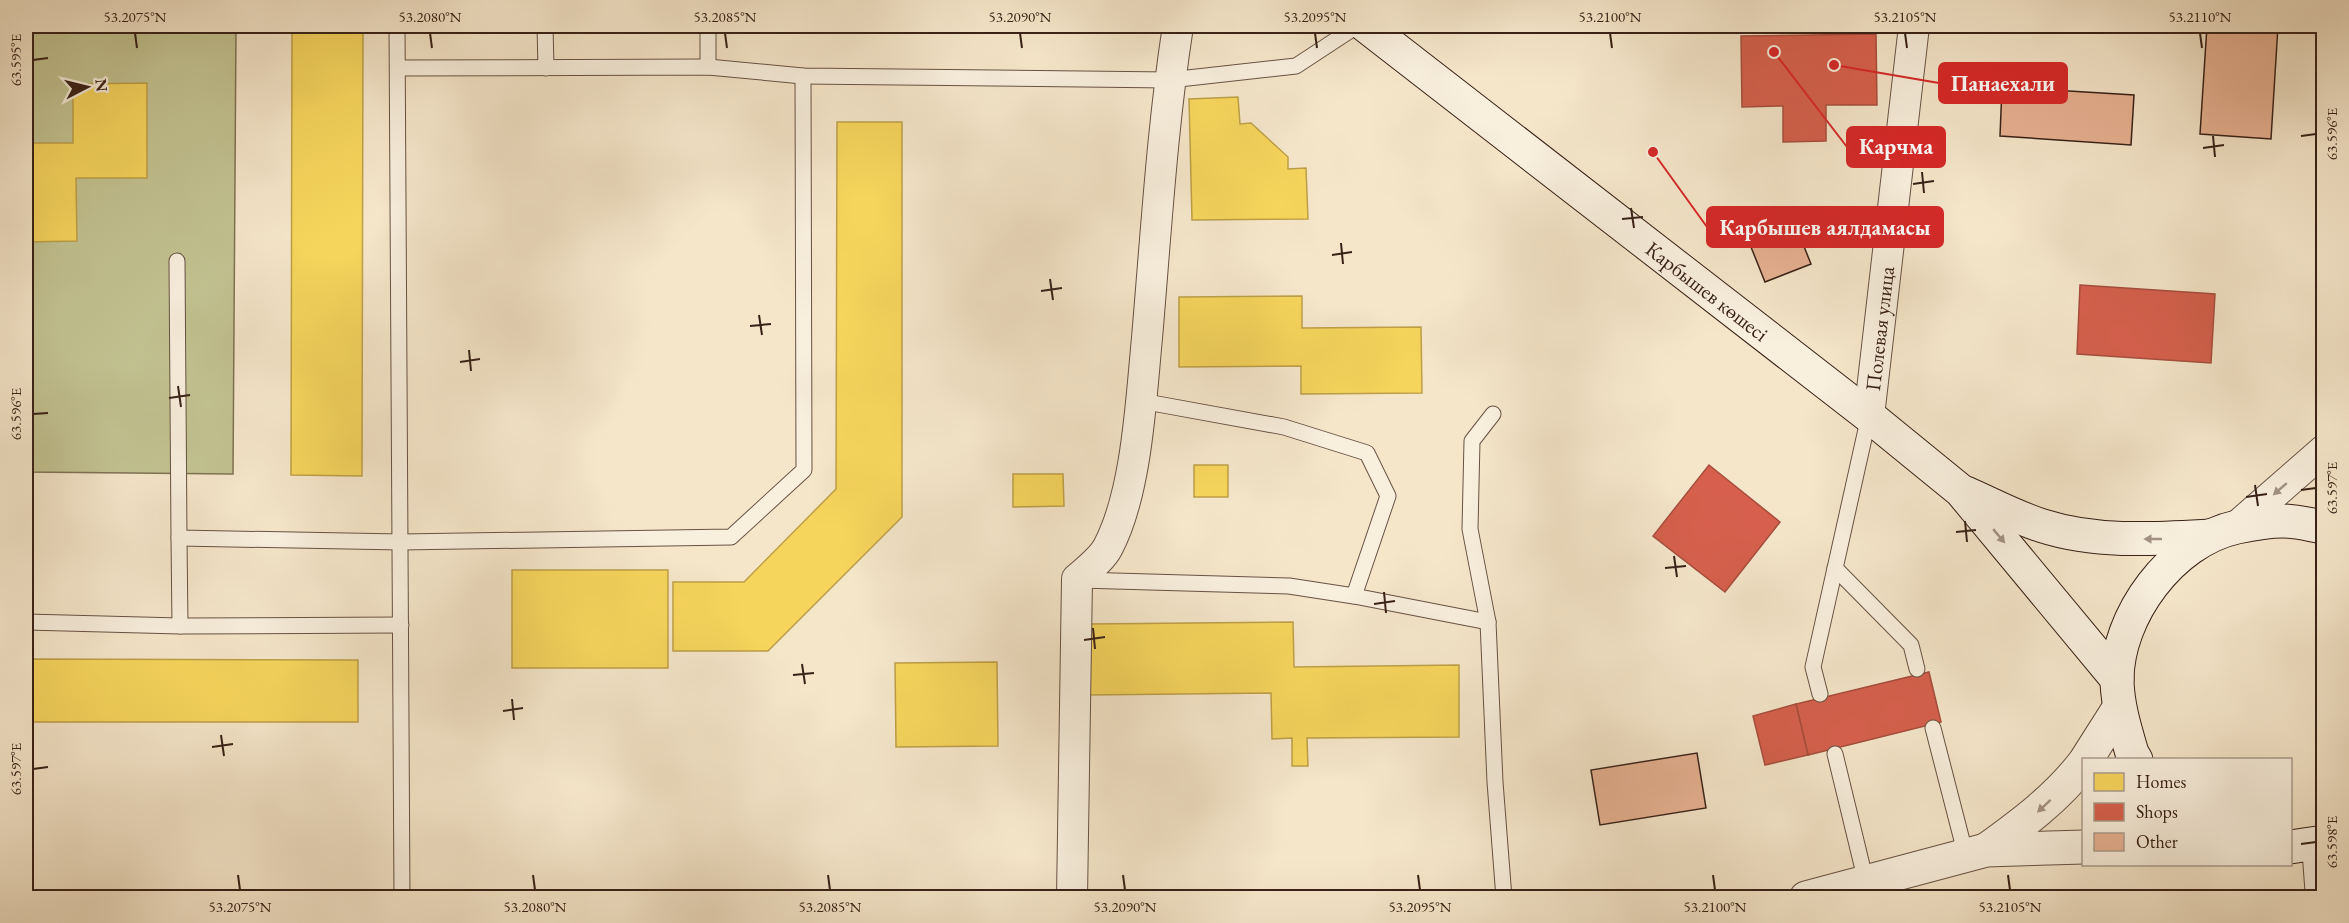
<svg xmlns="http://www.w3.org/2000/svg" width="2349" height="923" font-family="'EB Garamond',serif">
  <rect width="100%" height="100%" fill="#f5e6ca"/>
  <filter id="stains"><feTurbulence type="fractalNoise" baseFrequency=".00333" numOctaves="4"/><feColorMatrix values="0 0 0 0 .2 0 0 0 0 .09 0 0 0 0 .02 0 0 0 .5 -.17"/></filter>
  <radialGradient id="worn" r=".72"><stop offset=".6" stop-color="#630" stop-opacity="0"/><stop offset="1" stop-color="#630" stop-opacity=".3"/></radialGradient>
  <path fill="#c3c392" stroke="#7e7254" stroke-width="1.5" d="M 26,26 L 236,26 L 233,474 L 26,472 Z"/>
  <g fill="#f6d55c" stroke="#bd9f47" stroke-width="1.5">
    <path d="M 292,26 L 363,26 L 362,476 L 291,475 Z"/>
    <path d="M 147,83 L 147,178 L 76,178 L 77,241 L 26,242 L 26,143 L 73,143 L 73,84 Z"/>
    <path d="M 1238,97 L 1240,124 L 1251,123 L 1288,157 L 1288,169 L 1306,168 L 1308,219 L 1192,220 L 1189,99 Z"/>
    <path d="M 837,122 L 902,122 L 902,517 L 768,651 L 673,651 L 673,582 L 744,582 L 836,489 Z"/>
    <path d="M 1302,296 L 1302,328 L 1421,327 L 1422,393 L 1301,394 L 1301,366 L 1179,367 L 1179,297 Z"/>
    <rect x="1194" y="465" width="34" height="32"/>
    <path d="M 1013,474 L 1063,474 L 1064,506 L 1013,507 Z"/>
    <rect x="512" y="570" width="156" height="98"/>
    <path d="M 1293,622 L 1294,667 L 1459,665 L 1459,737 L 1307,738 L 1308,766 L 1292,766 L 1292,738 L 1272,739 L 1271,693 L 1088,695 L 1088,624 Z"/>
    <path d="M 26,659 L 358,660 L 358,722 L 26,722 Z"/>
    <path d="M 997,662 L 998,746 L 896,747 L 895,663 Z"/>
  </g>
  <g fill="#d6604d" stroke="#a74d3d" stroke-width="1.5">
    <path d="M 1876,34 L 1877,105 L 1826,105 L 1826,141 L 1783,142 L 1783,106 L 1742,107 L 1741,36 Z"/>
    <path d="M 2080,285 L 2215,294 L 2211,363 L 2077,354 Z"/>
    <path d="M 1709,465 L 1780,522 L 1725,592 L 1653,536 Z"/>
    <path d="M 1929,672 L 1941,722 L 1808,755 L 1796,704 Z"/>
    <path d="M 1796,704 L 1808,755 L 1765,765 L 1753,716 Z"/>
  </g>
  <g fill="#e7b192" stroke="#382117" stroke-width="1.5">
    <path d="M 2207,26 L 2278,26 L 2271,139 L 2200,134 Z"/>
    <path d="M 2002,87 L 2134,95 L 2131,145 L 2000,136 Z"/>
    <path d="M 1791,214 L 1811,264 L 1765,282 L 1745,232 Z"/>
    <path d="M 1697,753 L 1706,808 L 1600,825 L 1591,770 Z"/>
  </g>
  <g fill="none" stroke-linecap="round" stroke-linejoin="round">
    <defs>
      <g id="service">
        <path d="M 397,26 L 402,898"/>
        <path d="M 545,26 L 546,68"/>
        <path d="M 708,67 L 708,26"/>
        <path d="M 398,68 L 708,67 L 803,76 L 1170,80 L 1296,66 L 1357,26"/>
        <path d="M 177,261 L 179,538 L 401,542 L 731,537 L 804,470 L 803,76"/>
        <path d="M 1141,401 L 1284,427 L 1367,453 L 1388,496 L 1354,596"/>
        <path d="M 1493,414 L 1472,441 L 1470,529 L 1488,622 L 1495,782 L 1504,898"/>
        <path d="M 179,538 L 180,626"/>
        <path d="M 1835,568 L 1911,645 L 1917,669"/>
        <path d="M 1080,580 L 1289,586 L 1354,596 L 1488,622"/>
        <path d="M 26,622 L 180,626 L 401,625"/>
        <path d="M 1820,694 L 1813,667 L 1869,416"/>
        <path d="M 1933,728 L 1966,856"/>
        <path d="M 1835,754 L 1867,886"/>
      </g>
      <g id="minor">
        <path id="s1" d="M 1869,416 L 1914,26"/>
        <path d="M 2236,527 L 2324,450"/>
        <path d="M 2317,844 L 2321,898"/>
        <path d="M 1072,898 L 1077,579 C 1087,570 1102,559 1108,547 C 1137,492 1141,399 1147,338 C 1156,233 1162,129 1178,26"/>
      </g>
      <g id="tertiary">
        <path d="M 2086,760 L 2119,708"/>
        <path d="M 1986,850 C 2022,824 2056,799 2084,763"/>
        <path d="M 1806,898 L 1986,850 L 2084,847"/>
      </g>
      <g id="secondary">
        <path id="s2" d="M 1366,26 L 1869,416 L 1961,491 L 2117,679"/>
        <path d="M 1966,493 C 1991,504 2017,518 2043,526 C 2096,543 2154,539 2209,536"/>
        <path d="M 2136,760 L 2132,753 C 2125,729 2118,707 2117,682 C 2116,616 2172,541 2237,527 C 2251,524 2269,521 2283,521 C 2296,521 2311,525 2324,527"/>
        <path d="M 2290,847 L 2324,842"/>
      </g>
    </defs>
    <use href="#service" stroke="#675244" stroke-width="17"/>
    <use href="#minor" stroke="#675244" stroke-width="32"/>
    <use href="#tertiary" stroke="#675244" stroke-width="35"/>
    <use href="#secondary" stroke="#382117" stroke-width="35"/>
    <use href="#service" stroke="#f8efdd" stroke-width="15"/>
    <use href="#minor" stroke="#f8efdd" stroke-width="30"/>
    <use href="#tertiary" stroke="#f8efdd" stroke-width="33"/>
    <use href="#secondary" stroke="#f8efdd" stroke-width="33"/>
  </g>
  <defs><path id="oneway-solid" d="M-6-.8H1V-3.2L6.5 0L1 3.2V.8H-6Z" transform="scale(1.5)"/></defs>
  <g fill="#a29284">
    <use href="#oneway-solid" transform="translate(2280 489) rotate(139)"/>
    <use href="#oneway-solid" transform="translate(1999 536) rotate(50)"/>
    <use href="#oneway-solid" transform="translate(2153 539) rotate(180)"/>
    <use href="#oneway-solid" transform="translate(2044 806) rotate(137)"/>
  </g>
  <path fill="none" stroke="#382117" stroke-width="2" d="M 135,33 L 137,48M 430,33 L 432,48M 725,33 L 727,48M 1020,33 L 1022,48M 1315,33 L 1317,48M 1610,33 L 1612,48M 1905,33 L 1907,48M 2200,33 L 2202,48M 33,60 L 48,58M 2213,136 L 2215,157M 2301,136 L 2316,134M 2203,148 L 2224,145M 1922,172 L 1924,193M 1913,184 L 1934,181M 1631,208 L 1634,228M 1622,219 L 1643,217M 1341,243 L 1343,264M 1332,255 L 1352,252M 1050,279 L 1053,300M 1041,291 L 1062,288M 759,315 L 762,335M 750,326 L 771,324M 469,350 L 471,371M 460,362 L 480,359M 178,386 L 181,407M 169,398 L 190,395M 33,414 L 48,413M 2255,485 L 2258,506M 2301,490 L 2316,488M 2246,497 L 2267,494M 1965,521 L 1967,542M 1956,532 L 1976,530M 1674,556 L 1677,577M 1665,568 L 1686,566M 1384,592 L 1386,613M 1374,604 L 1395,601M 1093,628 L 1095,649M 1084,640 L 1105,637M 802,664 L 805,684M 793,675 L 814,673M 512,699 L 514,720M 503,711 L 523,708M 221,735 L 224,756M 212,747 L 233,744M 33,769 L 48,767M 2301,844 L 2316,842M 238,875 L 240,890M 533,875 L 535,890M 828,875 L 830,890M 1123,875 L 1125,890M 1418,875 L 1420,890M 1713,875 L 1715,890M 2008,875 L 2010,890"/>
  <g text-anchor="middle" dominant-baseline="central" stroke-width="6" stroke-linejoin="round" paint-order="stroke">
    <g font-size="21" fill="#382117" stroke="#f8efdd">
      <text stroke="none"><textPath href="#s2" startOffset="432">Карбышев көшесі</textPath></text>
      <text stroke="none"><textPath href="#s1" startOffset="88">Полевая улица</textPath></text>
    </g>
  </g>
  <path fill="none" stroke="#d62828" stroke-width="2" d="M1834 65L1939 83M1774 52L1847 147M1653 152L1707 227"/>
  <g fill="#d62828" stroke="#f8efdd" stroke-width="2">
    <circle cx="1834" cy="65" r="6"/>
    <circle cx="1774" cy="52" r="6"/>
    <circle cx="1653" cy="152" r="6"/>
  </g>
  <g fill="#d62828" stroke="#d62828" stroke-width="2">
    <rect x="1939" y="63" width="128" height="40" rx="6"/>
    <rect x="1847" y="127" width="98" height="40" rx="6"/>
    <rect x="1707" y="207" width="236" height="40" rx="6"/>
  </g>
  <g font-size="22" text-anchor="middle" font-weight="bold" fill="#fff">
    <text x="2003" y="91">Панаехали</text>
    <text x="1896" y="154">Карчма</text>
    <text x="1825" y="235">Карбышев аялдамасы</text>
  </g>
  <rect width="2349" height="923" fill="none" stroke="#f5e6ca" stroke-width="66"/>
  <rect x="2082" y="758" width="210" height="108" fill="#f8efdd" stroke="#ab9d8e" stroke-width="1.5"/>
  <rect x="2094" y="773" width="30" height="18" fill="#f6d55c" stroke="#ab9d8e" stroke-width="1.5"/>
  <text x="2136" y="788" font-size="18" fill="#382117">Homes</text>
  <rect x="2094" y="803" width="30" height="18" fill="#d6604d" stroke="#ab9d8e" stroke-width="1.5"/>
  <text x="2136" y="818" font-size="18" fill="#382117">Shops</text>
  <rect x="2094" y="833" width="30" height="18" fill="#e7b192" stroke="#ab9d8e" stroke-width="1.5"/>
  <text x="2136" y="848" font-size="18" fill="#382117">Other</text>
  <g transform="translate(87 87) rotate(83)" stroke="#f8efdd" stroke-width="4.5" paint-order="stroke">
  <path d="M0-4.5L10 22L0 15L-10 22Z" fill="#382117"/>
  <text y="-9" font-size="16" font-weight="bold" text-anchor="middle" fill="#382117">N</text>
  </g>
  <rect x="33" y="33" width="2283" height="857" fill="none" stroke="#382117" stroke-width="2"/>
  <g font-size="15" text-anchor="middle" fill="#382117">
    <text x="135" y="22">53.2075°N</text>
    <text x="430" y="22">53.2080°N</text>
    <text x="725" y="22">53.2085°N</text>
    <text x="1020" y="22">53.2090°N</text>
    <text x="1315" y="22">53.2095°N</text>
    <text x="1610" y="22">53.2100°N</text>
    <text x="1905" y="22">53.2105°N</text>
    <text x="2200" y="22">53.2110°N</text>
    <text transform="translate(16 60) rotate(-90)" y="5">63.595°E</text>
    <text transform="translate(2332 134) rotate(-90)" y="5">63.596°E</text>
    <text transform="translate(16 414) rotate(-90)" y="5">63.596°E</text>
    <text transform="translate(2332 488) rotate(-90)" y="5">63.597°E</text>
    <text transform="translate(16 769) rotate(-90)" y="5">63.597°E</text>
    <text transform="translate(2332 842) rotate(-90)" y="5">63.598°E</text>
    <text x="240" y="912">53.2075°N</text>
    <text x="535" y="912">53.2080°N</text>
    <text x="830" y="912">53.2085°N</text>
    <text x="1125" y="912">53.2090°N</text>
    <text x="1420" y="912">53.2095°N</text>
    <text x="1715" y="912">53.2100°N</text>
    <text x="2010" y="912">53.2105°N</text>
  </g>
  <rect width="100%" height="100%" filter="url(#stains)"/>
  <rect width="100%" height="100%" fill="url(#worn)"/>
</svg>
